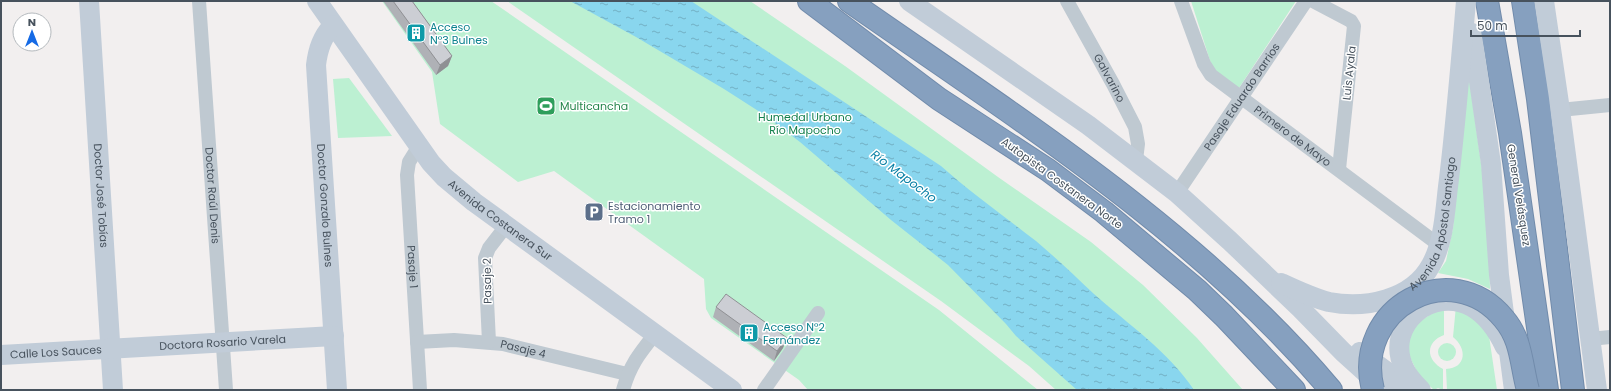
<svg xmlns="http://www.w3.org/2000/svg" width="1611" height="391" font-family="Poppins,sans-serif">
  <defs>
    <pattern id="water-ripples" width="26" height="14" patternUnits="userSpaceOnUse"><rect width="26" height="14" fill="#89d6ee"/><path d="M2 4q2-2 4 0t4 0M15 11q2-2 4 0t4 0" fill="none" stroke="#72b0c4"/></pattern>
  </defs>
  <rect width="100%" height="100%" fill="#f2efef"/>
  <g fill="#bcf0d2">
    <path d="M 382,1 L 491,1 L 939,310 L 1038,390 L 808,390 L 799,380 L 711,318 L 706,309 L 704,279 L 554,171 L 518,182 L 440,124 L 432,72 Z"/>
    <path d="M 507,1 L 750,1 L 845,66 L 998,177 L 1091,242 L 1143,285 L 1197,338 L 1243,390 L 1056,390 L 1029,366 L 941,301 Z"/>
    <path d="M 1191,1 L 1296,1 L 1239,88 L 1213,70 Z"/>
    <path d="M 1468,70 L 1488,213 L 1490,289 L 1468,279 L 1438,273 L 1446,261 L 1453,228 Z"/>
    <path d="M 349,78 L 392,136 L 338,138 L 333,79 Z"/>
    <path d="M 1444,305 L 1444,335 C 1425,342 1426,360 1443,369 L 1443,390 L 1438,388 L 1434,390 L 1419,376 L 1407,351 L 1412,327 Z"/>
    <path d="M 1456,306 L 1488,329 L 1497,390 L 1447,390 L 1446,369 C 1467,368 1467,348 1453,337 Z"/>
    <circle cx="1447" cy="352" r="9"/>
  </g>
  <path fill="url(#water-ripples)" d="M 570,1 L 691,1 L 941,166 C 971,193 1004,216 1036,241 C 1056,258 1075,276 1094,294 C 1129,325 1168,351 1194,390 L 1077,390 L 1016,336 L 1006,324 L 948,265 L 891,220 L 800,142 L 763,114 L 724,89 L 636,37 Z"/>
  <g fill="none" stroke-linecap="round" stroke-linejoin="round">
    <defs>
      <g id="highway">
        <path d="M 809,1 L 939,99 L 1048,170 L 1104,212 L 1197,290 L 1224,316 L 1294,390"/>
        <path d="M 849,1 C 1018,119 1197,231 1331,390"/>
        <path d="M 1487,1 L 1510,133 L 1547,390"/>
        <path d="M 1523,1 L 1538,99 L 1573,390"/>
      </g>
    </defs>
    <use href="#highway" stroke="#718bab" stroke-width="24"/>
    <g stroke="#bfc9d1" stroke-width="14">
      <path id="s1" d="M 199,1 L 226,390"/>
      <path id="s2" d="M 1067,1 L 1113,84 L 1135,127 L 1138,144 L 1136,160"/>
      <path id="s3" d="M 1181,1 L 1204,64 L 1211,75 L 1439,245"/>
      <path d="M 1313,1 L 1351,21 L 1354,26 L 1339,169"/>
      <path d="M 1560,110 L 1610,105"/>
      <path id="s4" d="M 419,146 L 409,162 L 407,175 L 420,390"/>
      <path id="s5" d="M 1177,193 L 1306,1"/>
      <path d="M 1590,339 L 1610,337"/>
      <path id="s6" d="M 417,342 L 454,340 L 503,344 L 627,374"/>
      <path d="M 489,342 L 485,258 L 489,248 L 506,226"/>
      <path d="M 623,390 C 630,365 639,354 655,334"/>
      <path d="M 764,390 L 818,313"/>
    </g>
    <g stroke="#c1ccd8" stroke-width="20">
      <path id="s7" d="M 89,1 L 113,390"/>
      <path id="s8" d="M 317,1 L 431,163 L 444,177 L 474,202 L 732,390"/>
      <path d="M 909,1 L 1088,125 L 1177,193 L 1230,241 L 1300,308 L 1343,352 L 1385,390"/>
      <path d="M 1544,1 L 1560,110 L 1597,390"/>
      <path id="s9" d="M 333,25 C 322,37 318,49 316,65 L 337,390"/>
      <path d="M 1472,33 L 1491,164 L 1499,275 L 1514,390"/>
      <path id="s10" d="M 1281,283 C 1296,290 1313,298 1329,302 C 1365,309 1412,300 1431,265 C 1445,240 1445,207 1449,179 C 1456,120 1461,61 1466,1"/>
      <path d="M 1360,352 L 1412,390"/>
      <path id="s11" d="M 1,355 L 334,336"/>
      <path d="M 1421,390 C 1414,383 1408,377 1404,368 C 1384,325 1432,285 1472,307 C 1488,316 1498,332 1505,347"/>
    </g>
    <use href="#highway" stroke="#86a0bf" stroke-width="22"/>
    <defs>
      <path id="highway-bridge" d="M 1373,390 C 1352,308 1451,254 1504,319 C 1522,340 1521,365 1528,390"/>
    </defs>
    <use href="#highway-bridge" stroke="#718bab" stroke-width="24" stroke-linecap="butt"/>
    <use href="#highway-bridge" stroke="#86a0bf" stroke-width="22"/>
  </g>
  <g fill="#afb1b6">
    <path d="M 383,1 L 412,1 L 452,56 L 448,66 L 436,75 Z"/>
    <path d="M 716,307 L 787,338 L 783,348 L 774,361 L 713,317 Z"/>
  </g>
  <g fill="#8f9094">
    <path d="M 452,56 L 448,66 L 436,75 L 440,65 Z"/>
    <path d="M 787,338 L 783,348 L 774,361 L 777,351 Z"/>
  </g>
  <g fill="#ccced4" stroke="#8f9094">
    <path d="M 393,1 L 412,1 L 452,56 L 440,65 Z"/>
    <path d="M 726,294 L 787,338 L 777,351 L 716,307 Z"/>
  </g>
  <defs>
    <symbol id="building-square" viewBox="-11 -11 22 22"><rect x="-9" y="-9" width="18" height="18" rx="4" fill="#0f9aa8" stroke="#fff"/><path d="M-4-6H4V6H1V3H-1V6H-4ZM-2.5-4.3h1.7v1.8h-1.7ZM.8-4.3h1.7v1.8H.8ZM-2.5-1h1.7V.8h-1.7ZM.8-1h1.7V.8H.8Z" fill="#fff"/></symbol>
    <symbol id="stadium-square" viewBox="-11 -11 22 22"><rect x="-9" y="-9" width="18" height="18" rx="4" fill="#2e9e5b" stroke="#fff"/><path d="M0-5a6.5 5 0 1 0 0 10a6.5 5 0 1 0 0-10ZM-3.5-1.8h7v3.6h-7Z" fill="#fff"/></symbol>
    <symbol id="parking-square" viewBox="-11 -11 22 22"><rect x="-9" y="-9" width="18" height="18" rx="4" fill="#5c6f8a" stroke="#fff"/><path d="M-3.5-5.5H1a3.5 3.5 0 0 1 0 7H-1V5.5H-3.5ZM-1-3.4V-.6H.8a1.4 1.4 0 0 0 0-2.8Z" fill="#fff"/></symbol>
  </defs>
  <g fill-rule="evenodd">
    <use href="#building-square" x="405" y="22" width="22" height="22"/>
    <use href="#stadium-square" x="535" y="95" width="22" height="22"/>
    <use href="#parking-square" x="583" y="201" width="22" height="22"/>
    <use href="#building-square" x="738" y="322" width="22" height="22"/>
  </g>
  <g text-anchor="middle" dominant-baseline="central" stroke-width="3" stroke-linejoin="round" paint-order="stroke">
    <g font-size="11" fill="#0d838f" stroke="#fff" text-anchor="start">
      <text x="430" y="27">Acceso<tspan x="430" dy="13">N°3 Bulnes</tspan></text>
      <text x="763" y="327">Acceso N°2<tspan x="763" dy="13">Fernández</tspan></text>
    </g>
    <g font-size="11" fill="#47525d" stroke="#fff">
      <text transform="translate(1349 73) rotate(-84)">Luis Ayala</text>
      <text stroke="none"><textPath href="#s2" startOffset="88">Galvarino</textPath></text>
      <text stroke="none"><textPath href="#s5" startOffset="116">Pasaje Eduardo Barrios</textPath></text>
      <text stroke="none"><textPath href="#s3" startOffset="182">Primero de Mayo</textPath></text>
      <text transform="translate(1062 183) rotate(36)">Autopista Costanera Norte</text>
      <text stroke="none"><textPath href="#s7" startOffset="195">Doctor José Tobías</textPath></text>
      <text stroke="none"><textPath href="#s1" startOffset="195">Doctor Raúl Denis</textPath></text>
      <text transform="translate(1519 195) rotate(81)">General Velásquez</text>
      <text stroke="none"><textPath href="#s9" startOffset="185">Doctor Gonzalo Bulnes</textPath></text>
      <text stroke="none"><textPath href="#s8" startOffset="288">Avenida Costanera Sur</textPath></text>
      <text stroke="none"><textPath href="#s10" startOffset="207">Avenida Apóstol Santiago</textPath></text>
      <text stroke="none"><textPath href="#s4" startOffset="124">Pasaje 1</textPath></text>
      <text transform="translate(487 281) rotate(-91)">Pasaje 2</text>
      <text stroke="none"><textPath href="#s11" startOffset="222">Doctora Rosario Varela</textPath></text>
      <text stroke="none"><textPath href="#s6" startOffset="107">Pasaje 4</textPath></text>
      <text stroke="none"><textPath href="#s11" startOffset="55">Calle Los Sauces</textPath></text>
    </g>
    <g font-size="11" fill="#27864d" stroke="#fff" text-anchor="start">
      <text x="560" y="106">Multicancha</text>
    </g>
    <g font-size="11" fill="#15804e" stroke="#fff">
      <text x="805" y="117">Humedal Urbano<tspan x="805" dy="13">Río Mapocho</tspan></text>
    </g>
    <g font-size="11" fill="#4e5e75" stroke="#fff" text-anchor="start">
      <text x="608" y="206">Estacionamiento<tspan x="608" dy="13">Tramo 1</tspan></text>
    </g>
    <g font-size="12" font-style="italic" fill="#0980a5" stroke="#fff">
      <text transform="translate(904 176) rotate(37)">Río Mapocho</text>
    </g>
  </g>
  <rect width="1611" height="391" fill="none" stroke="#47525d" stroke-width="4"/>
  <g transform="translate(32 32)"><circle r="19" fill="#ffffff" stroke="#b5babe"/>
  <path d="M0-3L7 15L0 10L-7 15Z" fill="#156ae5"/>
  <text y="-6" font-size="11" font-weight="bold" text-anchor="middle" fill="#47525d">N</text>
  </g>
  <path d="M1471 30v6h109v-6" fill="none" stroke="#47525d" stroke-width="2"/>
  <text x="1477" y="30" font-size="12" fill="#47525d" stroke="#ffffff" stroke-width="3" paint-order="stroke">50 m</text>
</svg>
